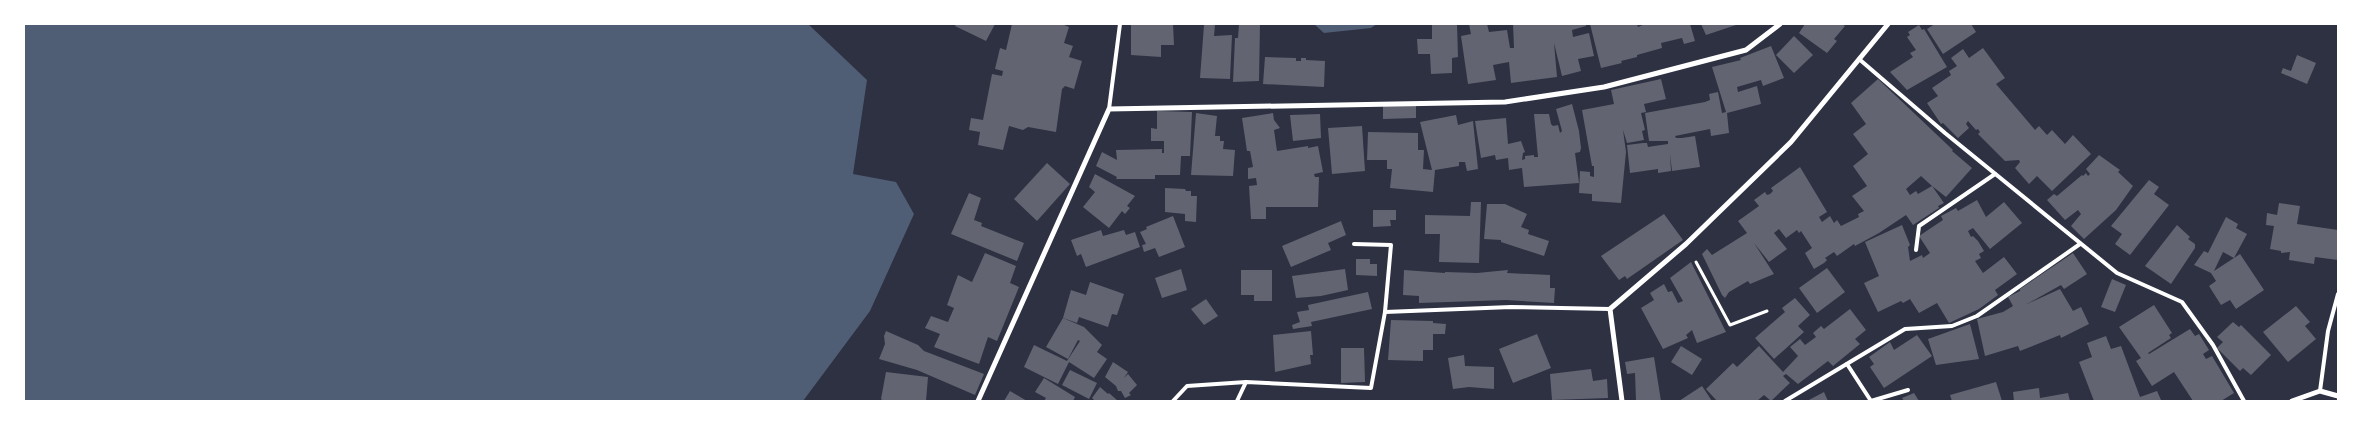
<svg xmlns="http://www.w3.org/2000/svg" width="2362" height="425" font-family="'Open Sans',sans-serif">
  <rect width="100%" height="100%" fill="#2d3142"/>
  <g fill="#4f5d75">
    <path d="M 24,24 L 808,24 L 867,80 L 853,174 L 896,182 L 914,214 L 870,311 L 803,401 L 24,401 Z"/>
    <path d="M 1314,24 L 1377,24 L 1371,28 L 1324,33 Z"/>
  </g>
  <g fill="#626471" fill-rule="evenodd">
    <path d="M 956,24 L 995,24 L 986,41 L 955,26 Z"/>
    <path d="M 1012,24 L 1062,24 L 1069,27 L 1064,43 L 1073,46 L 1069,57 L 1082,61 L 1074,89 L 1065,86 L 1062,89 L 1056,132 L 1028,127 L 1023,130 L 1009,126 L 1003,150 L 978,145 L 980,132 L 969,130 L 971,118 L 983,120 L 992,74 L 1002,76 L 1003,71 L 995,69 L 1000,48 L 1006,50 Z"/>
    <path d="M 1131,24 L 1173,24 L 1174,45 L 1161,45 L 1161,57 L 1131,55 Z"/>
    <path d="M 1239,24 L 1260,24 L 1259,81 L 1233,82 L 1235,38 L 1238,38 Z"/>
    <path d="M 1432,24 L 1457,24 L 1458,57 L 1452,58 L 1452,73 L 1431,74 L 1430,54 L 1418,54 L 1417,39 L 1432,39 Z"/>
    <path d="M 1469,24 L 1487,24 L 1489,32 L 1507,30 L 1510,48 L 1514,48 L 1513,24 L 1586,24 L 1586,26 L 1572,30 L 1573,37 L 1589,33 L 1594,56 L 1578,59 L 1581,71 L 1562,76 L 1554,43 L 1557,77 L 1511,83 L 1509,62 L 1493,65 L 1496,80 L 1468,84 L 1461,36 L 1471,34 Z"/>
    <path d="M 1590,24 L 1637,24 L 1638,27 L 1645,24 L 1690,24 L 1695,41 L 1684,44 L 1682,38 L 1661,43 L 1662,48 L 1637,55 L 1637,57 L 1621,61 L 1622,63 L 1601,68 Z"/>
    <path d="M 1701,24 L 1739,24 L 1706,35 Z"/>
    <path d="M 1805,24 L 1813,25 L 1842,24 L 1845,26 L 1834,39 L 1837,41 L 1827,53 L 1799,33 Z"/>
    <path d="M 1935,24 L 1971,24 L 1976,32 L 1943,54 L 1927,29 Z"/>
    <path d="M 1204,25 L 1215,25 L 1214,36 L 1232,35 L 1230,79 L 1200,78 Z"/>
    <path d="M 1919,25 L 1922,30 L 1924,29 L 1947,67 L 1907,90 L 1890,72 L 1913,57 L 1910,53 L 1916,50 L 1907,37 L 1910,35 L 1908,32 Z"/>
    <path d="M 1794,36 L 1813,55 L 1794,73 L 1776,55 Z"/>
    <path d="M 1771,46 L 1784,78 L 1763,86 L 1761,80 L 1737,87 L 1738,92 L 1757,86 L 1761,104 L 1727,113 L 1729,133 L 1711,136 L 1710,129 L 1675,136 L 1676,138 L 1682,138 L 1695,136 L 1700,167 L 1672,171 L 1670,154 L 1671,171 L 1658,173 L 1658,169 L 1630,173 L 1627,145 L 1643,143 L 1647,143 L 1648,147 L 1654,146 L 1668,144 L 1668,141 L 1671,141 L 1649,141 L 1645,113 L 1705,102 L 1710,100 L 1709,94 L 1718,92 L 1722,113 L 1726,112 L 1712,67 L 1741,60 L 1740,58 Z"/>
    <path d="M 1983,48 L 2005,78 L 1996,84 L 2035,130 L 2039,126 L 2047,135 L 2052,130 L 2065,144 L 2073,135 L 2091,154 L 2052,191 L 2037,176 L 2029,184 L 2015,168 L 2020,162 L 2019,160 L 2005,161 L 1978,134 L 1980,132 L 1978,129 L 1976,130 L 1968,121 L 1966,124 L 1969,128 L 1958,138 L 1943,123 L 1941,124 L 1927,103 L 1938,96 L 1932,88 L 1951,75 L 1949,71 L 1957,66 L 1951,58 L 1963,49 L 1969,58 Z"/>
    <path d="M 2297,55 L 2316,63 L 2307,84 L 2281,73 L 2283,68 L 2291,71 Z"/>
    <path d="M 1265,57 L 1296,58 L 1296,61 L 1301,61 L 1301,58 L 1306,58 L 1306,60 L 1325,61 L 1324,87 L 1263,84 Z"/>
    <path d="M 1661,79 L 1666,99 L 1644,104 L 1646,112 L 1641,113 L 1645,130 L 1642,131 L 1644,140 L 1627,143 L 1623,130 L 1626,152 L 1621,203 L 1592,201 L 1592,194 L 1579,193 L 1580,171 L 1590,172 L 1590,176 L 1594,177 L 1594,166 L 1592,166 L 1582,110 L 1614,104 L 1611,90 Z"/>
    <path d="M 1878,79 L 1953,150 L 1952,151 L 1972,168 L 1946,197 L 1932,186 L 1944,203 L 1938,206 L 1939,208 L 1913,225 L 1906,215 L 1879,233 L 1855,246 L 1854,244 L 1837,256 L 1834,252 L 1825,258 L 1827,260 L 1824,263 L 1814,269 L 1805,253 L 1812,248 L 1801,231 L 1799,233 L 1797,230 L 1786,238 L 1779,229 L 1774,233 L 1787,249 L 1769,262 L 1754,243 L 1774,274 L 1750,284 L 1748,281 L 1729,292 L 1725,298 L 1722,295 L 1702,254 L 1707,249 L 1712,255 L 1747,233 L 1738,221 L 1759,206 L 1754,200 L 1765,192 L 1767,195 L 1770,194 L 1773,191 L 1771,188 L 1800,167 L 1827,212 L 1819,217 L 1822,222 L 1830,216 L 1834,223 L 1837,220 L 1841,226 L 1859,217 L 1858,214 L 1864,211 L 1852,196 L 1867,186 L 1853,166 L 1868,154 L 1853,134 L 1866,124 L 1851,103 ZM 1921,176 L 1932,186 L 1918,194 L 1916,191 L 1910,195 L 1906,189 Z"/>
    <path d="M 1572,104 L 1579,131 L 1581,148 L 1580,152 L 1575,153 L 1579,183 L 1524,187 L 1522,168 L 1509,170 L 1508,158 L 1496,160 L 1495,155 L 1481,158 L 1475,121 L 1506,118 L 1508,144 L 1521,141 L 1525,152 L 1523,153 L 1522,160 L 1525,159 L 1525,156 L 1534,155 L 1534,157 L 1538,157 L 1534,114 L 1549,114 L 1551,124 L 1553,126 L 1558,125 L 1560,133 L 1562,131 L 1556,109 Z"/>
    <path d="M 1416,105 L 1416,118 L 1383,119 L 1383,106 Z"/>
    <path d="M 1157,111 L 1192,112 L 1190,156 L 1181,156 L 1180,175 L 1155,175 L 1155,179 L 1116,179 L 1117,177 L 1096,166 L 1102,152 L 1117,160 L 1116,150 L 1162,149 L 1162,153 L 1164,153 L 1164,141 L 1151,141 L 1151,128 L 1157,129 Z"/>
    <path d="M 1196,113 L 1217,116 L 1215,136 L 1220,136 L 1220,141 L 1224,141 L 1223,149 L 1235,150 L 1233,176 L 1191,175 Z"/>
    <path d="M 1273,113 L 1274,120 L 1280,128 L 1274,130 L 1277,151 L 1308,146 L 1308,148 L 1318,146 L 1323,172 L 1314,174 L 1315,177 L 1319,177 L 1318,207 L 1266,207 L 1266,219 L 1251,219 L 1249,186 L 1257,185 L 1256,178 L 1248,179 L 1248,168 L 1253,167 L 1250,151 L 1247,151 L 1242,118 Z"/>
    <path d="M 1320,114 L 1321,138 L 1293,141 L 1290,115 Z"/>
    <path d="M 1456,115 L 1458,125 L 1473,121 L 1478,169 L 1467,171 L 1465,162 L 1459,162 L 1459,166 L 1435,170 L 1433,192 L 1390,188 L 1392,169 L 1387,169 L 1387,160 L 1367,160 L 1368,132 L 1418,133 L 1418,150 L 1424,150 L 1423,169 L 1432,170 L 1420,122 Z"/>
    <path d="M 1362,126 L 1365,171 L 1332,174 L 1328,128 Z"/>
    <path d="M 2099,155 L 2120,170 L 2118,172 L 2133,186 L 2116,210 L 2084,239 L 2071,226 L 2081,214 L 2078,210 L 2065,220 L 2047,200 L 2054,194 L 2057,196 L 2082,175 L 2083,176 L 2086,173 L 2088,176 L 2090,174 L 2086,169 Z"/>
    <path d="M 1047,163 L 1070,184 L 1037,221 L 1014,199 Z"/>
    <path d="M 1095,174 L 1135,196 L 1127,206 L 1130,208 L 1125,214 L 1122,211 L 1109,228 L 1083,207 L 1095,192 L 1089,187 Z"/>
    <path d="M 2149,180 L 2159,187 L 2154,194 L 2169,205 L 2130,255 L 2115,244 L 2122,234 L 2111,226 Z"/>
    <path d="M 1165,188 L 1185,189 L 1186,191 L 1191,191 L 1191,196 L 1197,196 L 1196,222 L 1185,221 L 1185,214 L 1165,212 Z"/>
    <path d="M 969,193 L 981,198 L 974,220 L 982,223 L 981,226 L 1024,243 L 1017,261 L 951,234 Z"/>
    <path d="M 1977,200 L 1986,217 L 2004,202 L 2022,223 L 1990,249 L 1973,228 L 1968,231 L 1971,237 L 1973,236 L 1978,241 L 1984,251 L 1979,254 L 1981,258 L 1975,261 L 1983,273 L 2004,257 L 2017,274 L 1995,290 L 1998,295 L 1979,309 L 1949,323 L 1937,303 L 1919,313 L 1910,299 L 1903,303 L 1901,301 L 1878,312 L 1864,283 L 1879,276 L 1865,242 L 1902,225 L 1910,245 L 1908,247 L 1910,261 L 1922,255 L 1923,258 L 1930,253 L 1919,236 L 1943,220 L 1941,216 L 1956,208 L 1958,211 Z"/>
    <path d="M 1471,202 L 1481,202 L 1479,263 L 1439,262 L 1440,234 L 1425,234 L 1425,215 L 1470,216 Z"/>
    <path d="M 2279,203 L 2300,206 L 2297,224 L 2338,230 L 2338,260 L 2315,257 L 2314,264 L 2289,260 L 2290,252 L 2281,253 L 2281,251 L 2270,249 L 2274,226 L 2266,225 L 2267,213 L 2277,215 Z"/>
    <path d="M 1487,204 L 1505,204 L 1527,214 L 1521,227 L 1529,230 L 1528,234 L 1549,241 L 1544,256 L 1501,242 L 1501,240 L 1484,239 Z"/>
    <path d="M 1373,210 L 1396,210 L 1396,220 L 1390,220 L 1391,226 L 1373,227 Z"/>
    <path d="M 1664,214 L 1683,240 L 1627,279 L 1625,276 L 1619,280 L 1601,256 Z"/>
    <path d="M 1173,216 L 1185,247 L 1159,257 L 1155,248 L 1144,252 L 1142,245 L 1146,244 L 1140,232 L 1147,229 L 1146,227 Z"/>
    <path d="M 2226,217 L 2238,224 L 2236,228 L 2247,234 L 2234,258 L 2240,254 L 2264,290 L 2236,309 L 2230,300 L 2221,305 L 2209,286 L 2216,281 L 2211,273 L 2194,265 L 2204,251 L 2208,253 ZM 2223,252 L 2234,258 L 2214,271 Z"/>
    <path d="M 1341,221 L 1346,235 L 1328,243 L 1331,250 L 1291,267 L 1282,246 Z"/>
    <path d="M 2177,225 L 2190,237 L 2188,239 L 2195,244 L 2195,248 L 2171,284 L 2145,266 Z"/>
    <path d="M 1101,230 L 1103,236 L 1124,230 L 1126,235 L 1135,232 L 1140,247 L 1086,267 L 1081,254 L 1077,256 L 1071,240 Z"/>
    <path d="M 985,253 L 1016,266 L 1010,283 L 1019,287 L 997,341 L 988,337 L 979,364 L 934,347 L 940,334 L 925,328 L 931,316 L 948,322 L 954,308 L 947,305 L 958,275 L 972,282 Z"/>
    <path d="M 2073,253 L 2087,274 L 2064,289 L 2061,285 L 2027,304 L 2060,289 L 2073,311 L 2081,307 L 2089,324 L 2061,338 L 2060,335 L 2020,351 L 2018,346 L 1985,356 L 1977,319 L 2003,312 L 2013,306 L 2008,297 L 2020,291 L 2020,289 Z"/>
    <path d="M 1356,259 L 1370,259 L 1370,264 L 1377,264 L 1377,276 L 1356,275 Z"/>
    <path d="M 1691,262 L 1726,332 L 1697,343 L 1692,330 L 1686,335 L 1688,338 L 1663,349 L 1641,308 L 1654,300 L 1650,293 L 1664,284 L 1668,292 L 1672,291 L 1678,303 L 1683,301 L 1670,278 Z"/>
    <path d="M 1827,268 L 1845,292 L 1817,313 L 1799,288 Z"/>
    <path d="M 1181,269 L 1187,290 L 1162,298 L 1155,278 Z"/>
    <path d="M 1345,269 L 1348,290 L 1321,296 L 1296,298 L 1292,276 Z"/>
    <path d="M 1241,270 L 1272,270 L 1272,301 L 1254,301 L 1254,295 L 1241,295 Z"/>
    <path d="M 1404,270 L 1445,273 L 1445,272 L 1477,273 L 1508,270 L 1507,273 L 1550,275 L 1550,288 L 1555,288 L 1554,303 L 1506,300 L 1419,303 L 1419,296 L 1403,295 Z"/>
    <path d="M 2112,279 L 2126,285 L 2115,312 L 2101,307 Z"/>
    <path d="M 1090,282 L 1124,294 L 1117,315 L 1112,314 L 1108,327 L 1079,317 L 1077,323 L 1063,318 L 1071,290 L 1086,295 Z"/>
    <path d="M 1368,292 L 1372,309 L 1311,322 L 1312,326 L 1293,329 L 1292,325 L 1300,322 L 1297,312 L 1309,310 L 1308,305 Z"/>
    <path d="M 1795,298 L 1810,315 L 1798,326 L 1804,332 L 1774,359 L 1755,338 L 1785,312 L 1782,308 Z"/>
    <path d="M 1206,299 L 1218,316 L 1204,325 L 1191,309 Z"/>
    <path d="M 2154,305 L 2172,333 L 2169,335 L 2171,338 L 2148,353 L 2149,354 L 2190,329 L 2195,336 L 2199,334 L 2209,350 L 2203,354 L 2206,359 L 2212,356 L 2234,393 L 2221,401 L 2193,401 L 2174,372 L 2152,386 L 2136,361 L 2141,358 L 2119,327 Z"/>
    <path d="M 2296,306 L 2310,322 L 2305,326 L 2316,339 L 2288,362 L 2263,332 Z"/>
    <path d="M 1850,309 L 1866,330 L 1855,339 L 1860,344 L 1833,366 L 1828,361 L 1798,384 L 1786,374 L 1783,376 L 1790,383 L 1771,401 L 1764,395 L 1757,401 L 1717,401 L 1706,389 L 1733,363 L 1737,367 L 1759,346 L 1783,372 L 1798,356 L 1790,347 L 1800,339 L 1805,345 L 1816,337 L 1813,333 L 1821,326 L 1824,329 Z"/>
    <path d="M 1063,318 L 1084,327 L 1102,345 L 1097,352 L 1107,359 L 1094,378 L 1069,362 L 1058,384 L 1024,367 L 1034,345 L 1067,361 L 1080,341 L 1078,340 L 1068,359 L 1046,347 Z"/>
    <path d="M 1391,320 L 1433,321 L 1433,323 L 1446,324 L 1445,334 L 1433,334 L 1433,350 L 1423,350 L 1423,361 L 1388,360 Z"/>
    <path d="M 2233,322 L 2239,327 L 2241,325 L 2271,355 L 2251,375 L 2243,368 L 2240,371 L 2217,348 L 2223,342 L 2217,337 Z"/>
    <path d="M 1970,324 L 1979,359 L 1936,365 L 1928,339 Z"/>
    <path d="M 886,331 L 918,345 L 924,351 L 984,374 L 975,395 L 917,370 L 879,359 L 885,344 L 884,336 Z"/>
    <path d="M 1311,331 L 1313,355 L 1310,355 L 1311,364 L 1275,372 L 1273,335 Z"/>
    <path d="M 1537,334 L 1551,368 L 1513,383 L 1499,349 Z"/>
    <path d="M 1917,335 L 1932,356 L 1884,388 L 1870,367 L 1874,364 L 1869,357 L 1890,342 L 1894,350 Z"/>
    <path d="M 2106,336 L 2111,349 L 2121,346 L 2140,397 L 2157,391 L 2161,400 L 2094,401 L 2079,362 L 2092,357 L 2087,343 Z"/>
    <path d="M 1681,346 L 1702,359 L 1692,375 L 1671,362 Z"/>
    <path d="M 1341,348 L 1364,348 L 1365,382 L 1341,383 Z"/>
    <path d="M 1464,355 L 1465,366 L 1494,367 L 1494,389 L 1469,387 L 1453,389 L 1448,358 Z"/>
    <path d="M 1654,357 L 1661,401 L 1636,401 L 1635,373 L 1627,374 L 1625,362 Z"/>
    <path d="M 1113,362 L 1128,372 L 1124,378 L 1128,374 L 1137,385 L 1129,393 L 1131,395 L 1125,398 L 1121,391 L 1118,391 L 1116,386 L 1105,377 Z"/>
    <path d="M 1591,369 L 1593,381 L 1607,379 L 1608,398 L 1552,400 L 1550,374 Z"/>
    <path d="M 1070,370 L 1097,383 L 1089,399 L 1062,385 Z"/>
    <path d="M 886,372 L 928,377 L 926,401 L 883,401 L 881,399 Z"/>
    <path d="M 1044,378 L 1075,397 L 1073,401 L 1044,401 L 1046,398 L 1035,392 Z"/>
    <path d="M 1996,382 L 2002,401 L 1952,401 L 1950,395 Z"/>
    <path d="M 1702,386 L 1712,401 L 1679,401 Z"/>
    <path d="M 1100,387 L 1108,394 L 1109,393 L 1118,401 L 1095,401 L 1092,398 Z"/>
    <path d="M 2039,388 L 2040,398 L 2068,393 L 2070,401 L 2014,401 L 2013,392 Z"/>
    <path d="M 1010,391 L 1027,401 L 1004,401 Z"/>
    <path d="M 1824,392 L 1828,401 L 1807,401 Z"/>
    <path d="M 1914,393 L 1919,401 L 1904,401 L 1902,398 Z"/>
  </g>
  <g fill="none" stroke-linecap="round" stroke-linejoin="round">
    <path stroke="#fff" stroke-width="3" d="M 1696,262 L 1730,325 L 1767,311"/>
    <g stroke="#fff" stroke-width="4">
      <path d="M 1859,59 L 1945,133 L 2117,273 L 2182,302 L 2213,345 L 2244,401"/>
      <path d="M 1109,109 L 1120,24"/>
      <path d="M 1354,244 L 1391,245 L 1385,312"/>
      <path d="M 1916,250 L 1919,226 L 1995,174"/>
      <path d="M 1847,364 L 1871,401 L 1908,390"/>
      <path d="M 2320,391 L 2328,331 L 2338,294"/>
      <path d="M 1173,401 L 1187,386 L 1246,382 L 1371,388 L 1385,312 L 1511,307 L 1610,309"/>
      <path d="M 1237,401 L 1246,382"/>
      <path d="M 1785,401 L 1905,329 L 1952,326 L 1977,316 L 2080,244"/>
    </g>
    <g stroke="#fff" stroke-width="5">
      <path d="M 978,401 L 1109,109 L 1505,102 L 1604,87 L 1746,50 L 1780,24"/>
      <path d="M 1622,401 L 1610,309 L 1686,244 L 1791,142 L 1888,24"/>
      <path d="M 2292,401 L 2320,391 L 2338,396"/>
    </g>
  </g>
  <rect width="2362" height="425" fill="none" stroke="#ffffff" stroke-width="50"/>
</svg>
